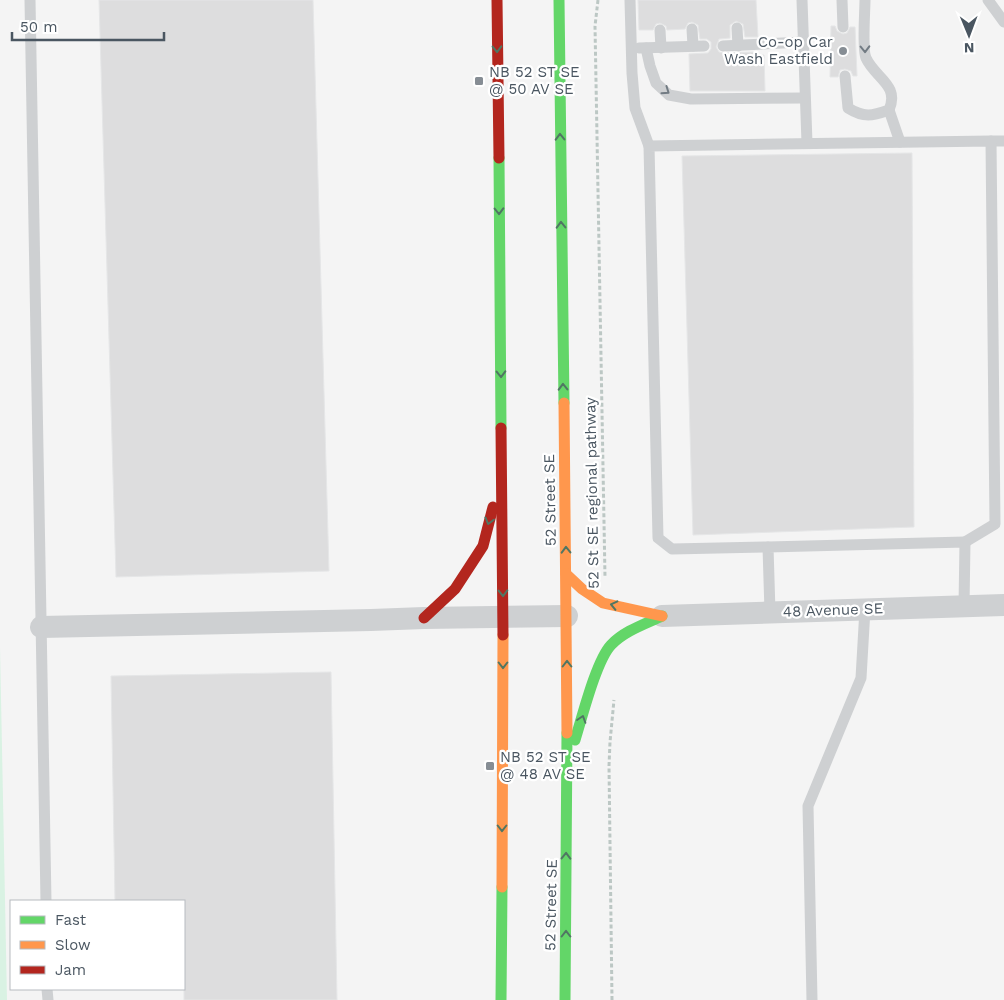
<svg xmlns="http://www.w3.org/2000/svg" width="1004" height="1000" font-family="'Work Sans',sans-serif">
  <rect width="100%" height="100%" fill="#f4f4f4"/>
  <path fill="#d9f2e3" d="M 0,647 L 7,1000 L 0,1000 Z"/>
  <g fill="#ddddde" stroke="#e5e6e7">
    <path d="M 99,0 L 313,0 L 329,571 L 116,577 Z"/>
    <path d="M 638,0 L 756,0 L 758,37 L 745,37 L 743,24 L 736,21 L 730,25 L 730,38 L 719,39 L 716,47 L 719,52 L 723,53 L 758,52 L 758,55 L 764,55 L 765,91 L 690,91 L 689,54 L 708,53 L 711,49 L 711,42 L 707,39 L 700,39 L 698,25 L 692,22 L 688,23 L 685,29 L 667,30 L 666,26 L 660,23 L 656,24 L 653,30 L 639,30 Z"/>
    <path d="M 831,26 L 835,26 L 837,31 L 843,34 L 847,33 L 850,27 L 855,27 L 857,76 L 853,76 L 851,71 L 845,69 L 840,70 L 838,77 L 830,77 Z"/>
    <path d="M 912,153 L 914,527 L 693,535 L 682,156 Z"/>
    <path d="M 331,672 L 337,1000 L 184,1000 L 184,901 L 115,901 L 111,676 Z"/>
  </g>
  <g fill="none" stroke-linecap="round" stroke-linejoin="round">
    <g stroke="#bcc7c4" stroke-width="3" stroke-dasharray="4 2.5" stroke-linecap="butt">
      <path d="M 598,0 L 595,26 L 605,577"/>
      <path d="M 612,1000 L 609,766 L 610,742 L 614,700"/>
    </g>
    <g stroke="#ced0d2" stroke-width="11">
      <path d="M 30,0 L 46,901"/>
      <path d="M 630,0 L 632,73 L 635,108 L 649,146"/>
      <path d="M 802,0 L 807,143"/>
      <path d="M 842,0 L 843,27"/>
      <path d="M 988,0 L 1004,22"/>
      <path d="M 737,28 L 738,46"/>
      <path d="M 692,29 L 693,46"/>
      <path d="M 660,30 L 661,48"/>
      <path d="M 723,46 L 803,42"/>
      <path d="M 639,48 L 704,46"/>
      <path d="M 646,48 L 650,66 L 656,83 L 669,95 L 691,99 L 804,98"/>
      <path d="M 845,76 L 848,108 C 864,118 872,116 889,110 C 900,85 875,78 866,58 C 862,50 865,11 865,0"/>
      <path d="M 889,110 L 900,142"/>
      <path d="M 991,141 L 1004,141"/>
      <path d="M 768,547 L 672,549 L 658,538 L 649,146 L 991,141 L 995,524 L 965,542"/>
      <path d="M 770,612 L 768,547 L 965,542 L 964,606"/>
      <path d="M 47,989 L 48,1000"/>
      <path d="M 812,1000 L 808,806 L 861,678 L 865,609"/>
    </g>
    <g stroke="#ced0d2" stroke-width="22">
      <path d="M 662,616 L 1004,605"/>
      <path d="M 41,627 L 371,620 L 424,618 L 567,616"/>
    </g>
    <g stroke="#63d668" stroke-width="11">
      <path d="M 559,0 L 564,403"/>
      <path d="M 499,158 L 501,428"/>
      <path d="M 575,740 C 582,718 596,661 611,645 C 624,631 645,624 662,616"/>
      <path d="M 501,1000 L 502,887"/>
      <path d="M 565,1000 L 567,733"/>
    </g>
    <g stroke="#ff974d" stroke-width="11">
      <path d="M 564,403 L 567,733"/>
      <path d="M 566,574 L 582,589 L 603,603 L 662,616"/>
      <path d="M 502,887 L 503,635"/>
    </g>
    <g stroke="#b3261e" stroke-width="11">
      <path d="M 497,0 L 499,158"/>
      <path d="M 501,428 L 503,635"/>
      <path d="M 424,618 L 455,589 L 483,546 L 493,507"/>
    </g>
  </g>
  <defs><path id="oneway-chevron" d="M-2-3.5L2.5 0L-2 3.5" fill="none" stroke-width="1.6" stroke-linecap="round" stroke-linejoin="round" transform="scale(1.25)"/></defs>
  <g stroke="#507663">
    <use href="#oneway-chevron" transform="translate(497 49) rotate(89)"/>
    <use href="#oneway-chevron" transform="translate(560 137) rotate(-91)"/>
    <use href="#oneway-chevron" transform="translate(499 211) rotate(89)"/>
    <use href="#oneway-chevron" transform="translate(561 225) rotate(-91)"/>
    <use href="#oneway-chevron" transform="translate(501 374) rotate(89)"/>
    <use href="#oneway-chevron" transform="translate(563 387) rotate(-91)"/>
    <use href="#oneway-chevron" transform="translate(489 521) rotate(105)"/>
    <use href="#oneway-chevron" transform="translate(566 550) rotate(-91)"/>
    <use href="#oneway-chevron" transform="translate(503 593) rotate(89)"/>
    <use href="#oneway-chevron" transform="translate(614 605) rotate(-167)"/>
    <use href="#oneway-chevron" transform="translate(567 664) rotate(-90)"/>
    <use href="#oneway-chevron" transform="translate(503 665) rotate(90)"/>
    <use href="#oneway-chevron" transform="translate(582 719) rotate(-72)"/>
    <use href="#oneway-chevron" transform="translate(502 828) rotate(90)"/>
    <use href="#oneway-chevron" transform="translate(566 856) rotate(-89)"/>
    <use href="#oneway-chevron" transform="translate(566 934) rotate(-90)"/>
  </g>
  <g stroke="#727b83">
    <use href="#oneway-chevron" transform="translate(865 49) rotate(89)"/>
    <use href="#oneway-chevron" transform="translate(666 91) rotate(35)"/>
  </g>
  <g fill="#868d94" stroke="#fff" stroke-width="2">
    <circle cx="843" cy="51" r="5"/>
    <rect x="474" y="76" width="10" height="10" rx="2.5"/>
    <rect x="485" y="761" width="10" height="10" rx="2.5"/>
  </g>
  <g text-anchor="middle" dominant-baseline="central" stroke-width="4.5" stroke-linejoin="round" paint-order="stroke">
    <g font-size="15" fill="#4a5661" stroke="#fff" text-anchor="start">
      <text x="833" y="42" text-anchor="end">Co-op Car<tspan x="833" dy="17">Wash Eastfield</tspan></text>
      <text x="489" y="72">NB 52 ST SE<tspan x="489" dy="17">@ 50 AV SE</tspan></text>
      <text x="500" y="757">NB 52 ST SE<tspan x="500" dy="17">@ 48 AV SE</tspan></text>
    </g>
    <g font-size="15" fill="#4a5661" stroke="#fff">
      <text transform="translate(592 493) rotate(-91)">52 St SE regional pathway</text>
      <text transform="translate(550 500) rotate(-91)">52 Street SE</text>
      <text transform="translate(833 610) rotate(-2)">48 Avenue SE</text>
      <text transform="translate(551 905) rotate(-89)">52 Street SE</text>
    </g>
  </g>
  <rect x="10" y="900" width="175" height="90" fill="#ffffff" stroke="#b7bbc0"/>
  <rect x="20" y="916" width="25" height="8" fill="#63d668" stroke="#b7bbc0"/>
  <text x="55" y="925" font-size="15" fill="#4a5661">Fast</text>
  <rect x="20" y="941" width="25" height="8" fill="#ff974d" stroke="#b7bbc0"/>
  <text x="55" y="950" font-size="15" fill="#4a5661">Slow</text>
  <rect x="20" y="966" width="25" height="8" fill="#b3261e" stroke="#b7bbc0"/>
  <text x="55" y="975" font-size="15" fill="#4a5661">Jam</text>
  <g transform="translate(969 35) rotate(179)" stroke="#ffffff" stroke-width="4" paint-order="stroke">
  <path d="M0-4L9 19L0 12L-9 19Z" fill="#4a5661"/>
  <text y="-8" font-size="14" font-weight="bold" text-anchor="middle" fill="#4a5661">N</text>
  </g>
  <path d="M12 32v8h152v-8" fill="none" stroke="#4a5661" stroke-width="2.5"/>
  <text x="20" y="32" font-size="15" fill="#4a5661" stroke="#ffffff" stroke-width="4" paint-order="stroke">50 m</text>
</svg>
